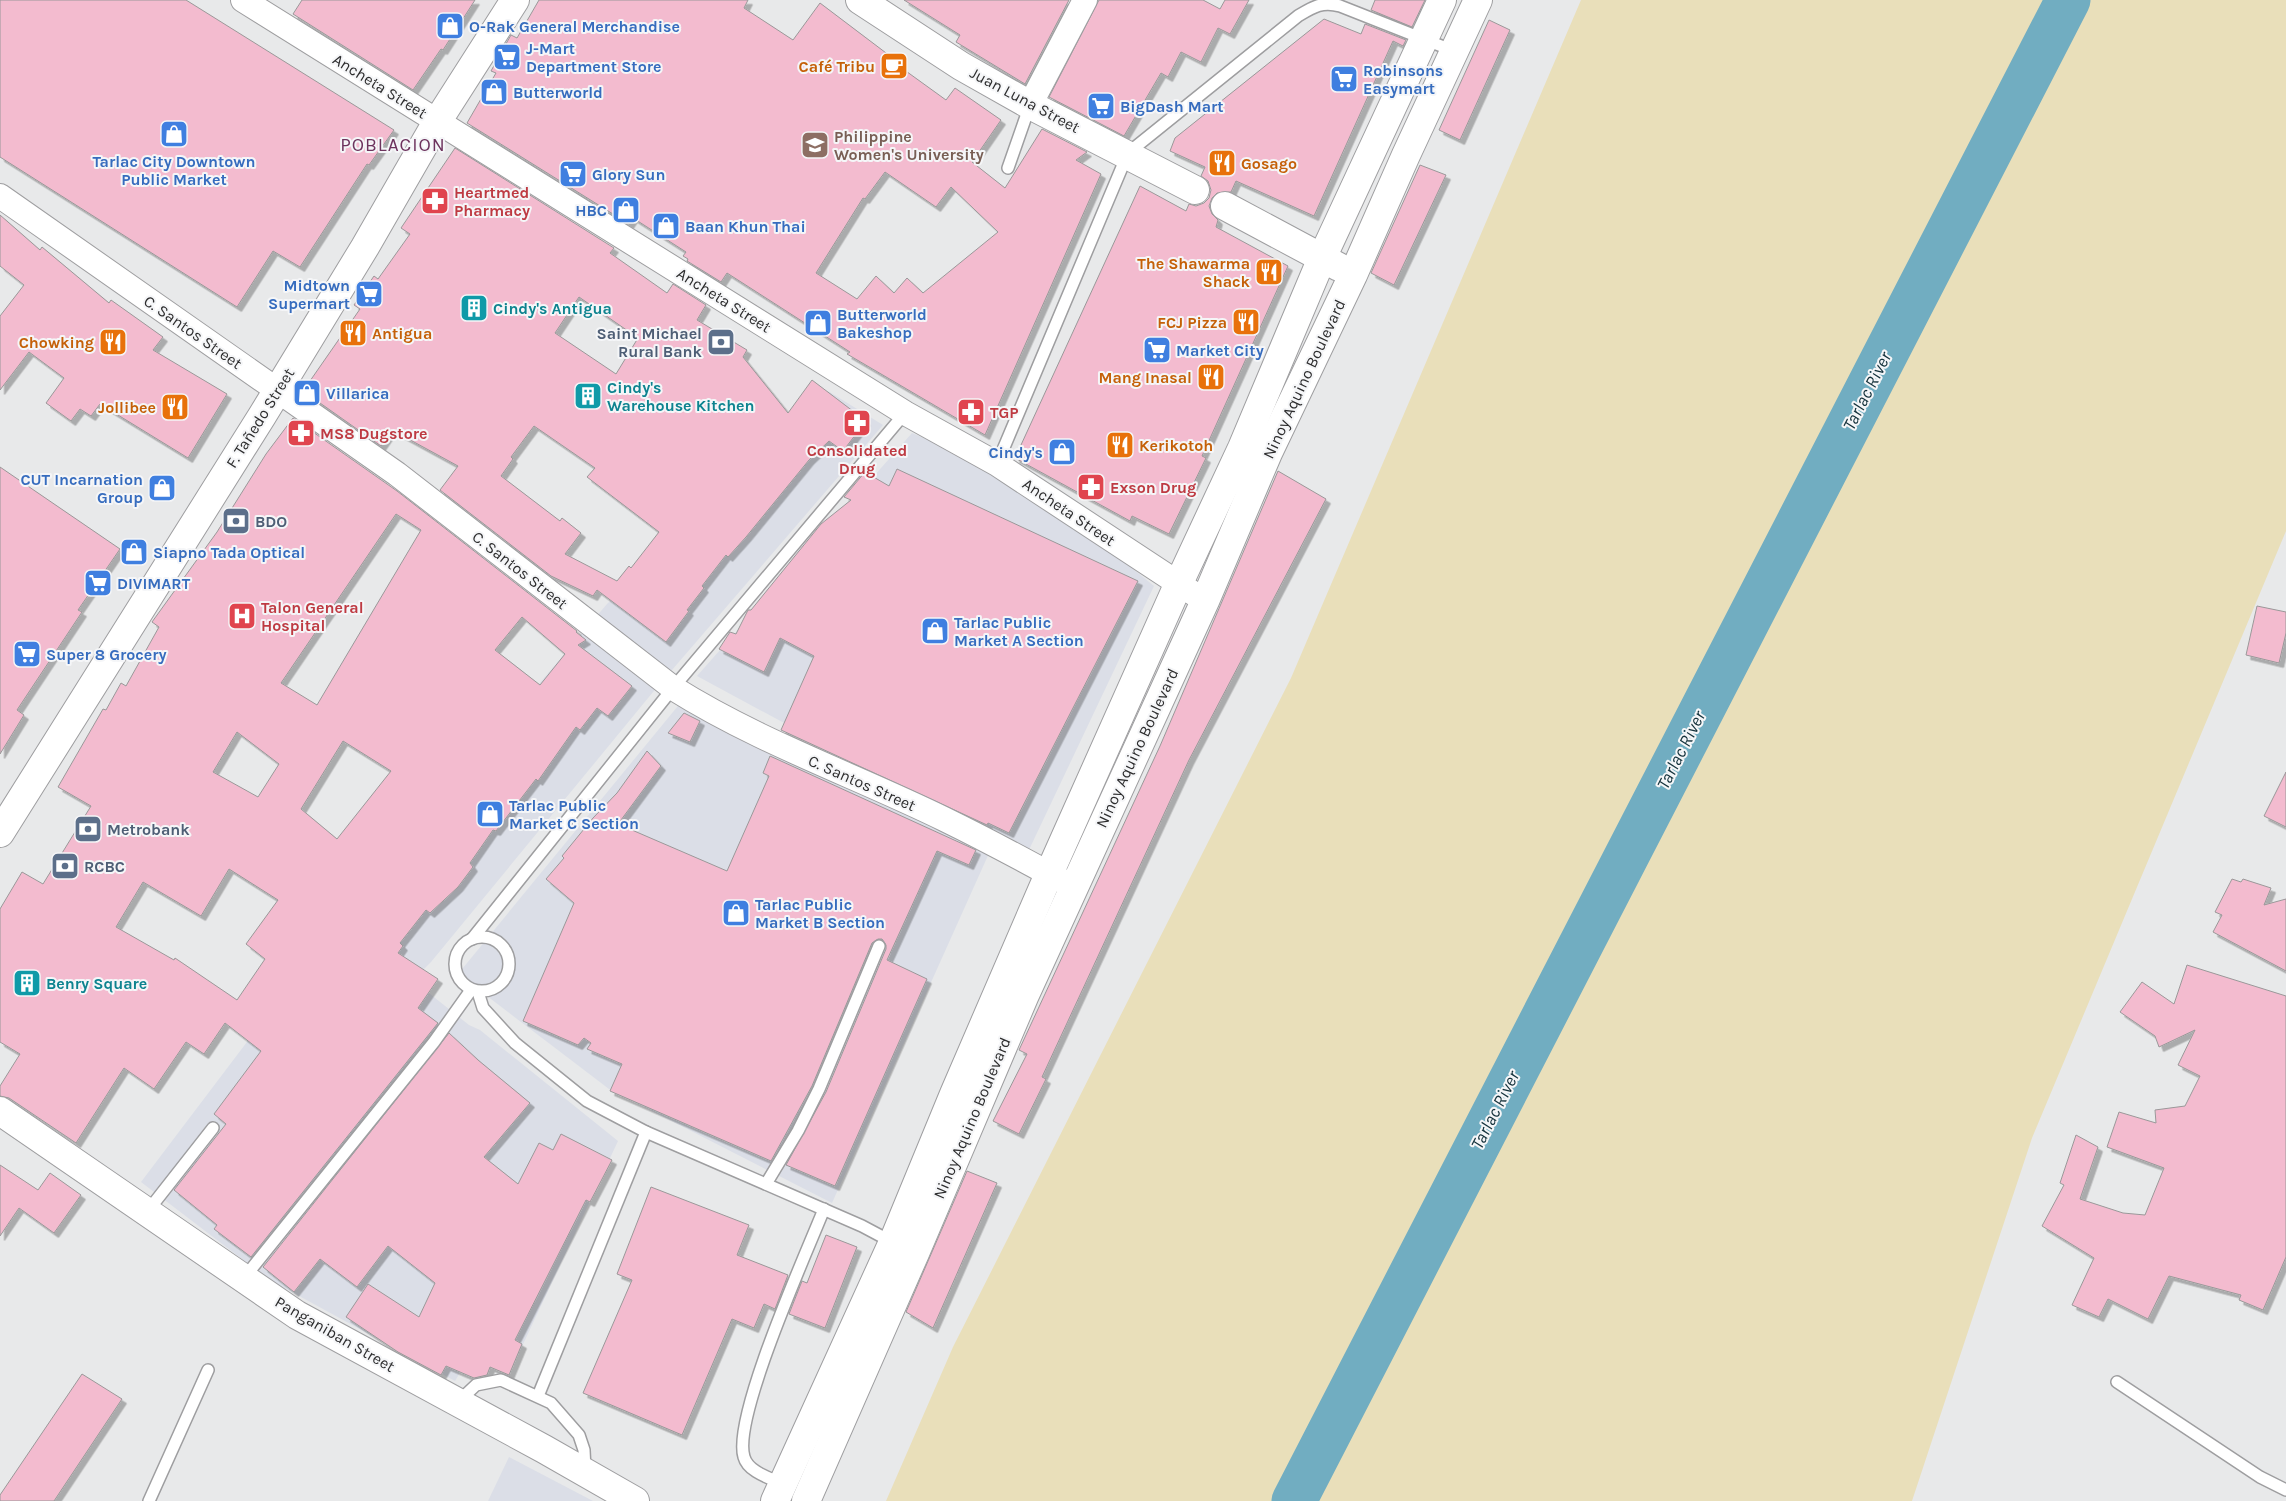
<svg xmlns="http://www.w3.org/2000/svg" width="2286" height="1501" font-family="Karla,sans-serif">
  <defs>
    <filter id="shadow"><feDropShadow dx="4.5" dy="4.5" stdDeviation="0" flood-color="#0004"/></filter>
  </defs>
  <rect width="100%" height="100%" fill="#e8e9ea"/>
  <g fill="#dbdee7">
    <path d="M 828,391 L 883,425 L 653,692 L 431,962 L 399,994 L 324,936 L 607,604 Z"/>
    <path d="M 912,433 L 997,469 L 1116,555 L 1154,586 L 1027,854 L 697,676 Z"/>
    <path d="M 682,701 L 990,851 L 832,1203 L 609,1089 L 458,974 Z"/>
    <path d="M 324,940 L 415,982 L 469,1025 L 480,1030 L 618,1141 L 511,1370 L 473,1351 L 455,1381 L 268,1279 L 141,1182 Z"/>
    <path d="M 509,1457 L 593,1501 L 488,1501 Z"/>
  </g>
  <path fill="#e9dfba" d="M 1581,0 L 2286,0 L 2286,531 L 2032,1138 L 1912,1501 L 886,1501 L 953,1347 L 1291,678 Z"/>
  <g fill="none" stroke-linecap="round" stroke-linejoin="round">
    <path stroke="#71adc1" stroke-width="45" d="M 1294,1501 L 2068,0"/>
  </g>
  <g fill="#f3bbcf" stroke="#9a9899" fill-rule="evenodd" filter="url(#shadow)">
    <path d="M 0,0 L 186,0 L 394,130 L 369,165 L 367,164 L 300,267 L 273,251 L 237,307 L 0,157 Z"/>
    <path d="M 302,0 L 475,0 L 443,50 L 441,49 L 413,90 L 293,14 Z"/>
    <path d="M 539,0 L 748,0 L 744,8 L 793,40 L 820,3 L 894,59 L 892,61 L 946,100 L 955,88 L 1001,120 L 972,162 L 1005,188 L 1042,129 L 1087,152 L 1076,160 L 1101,174 L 985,435 L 847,354 L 850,352 L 727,273 L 721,282 L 687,261 L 688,259 L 683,256 L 686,252 L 633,218 L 629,224 L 467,123 L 496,73 L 491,71 L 507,42 L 511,35 L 517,38 ZM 885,172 L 936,207 L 951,187 L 998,232 L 923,293 L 907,278 L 894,293 L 876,276 L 857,299 L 816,273 L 863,198 L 865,199 Z"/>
    <path d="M 904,0 L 1069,0 L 1025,84 L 956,42 L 960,35 Z"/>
    <path d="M 1099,0 L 1203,0 L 1220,9 L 1225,0 L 1249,0 L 1230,34 L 1218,28 L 1201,62 L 1181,52 L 1168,77 L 1161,73 L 1124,136 L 1049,97 Z"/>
    <path d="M 1375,0 L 1425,0 L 1412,27 L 1371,10 Z"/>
    <path d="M 1324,19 L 1361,34 L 1365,24 L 1406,40 L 1403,46 L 1393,41 L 1314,216 L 1236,181 L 1231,192 L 1217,193 L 1212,198 L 1209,206 L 1212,214 L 1218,220 L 1216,227 L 1288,266 L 1202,456 L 1206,458 L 1169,534 L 1132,516 L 1130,521 L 1015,458 L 1140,186 L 1186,211 L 1189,204 L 1196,206 L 1204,203 L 1209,198 L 1211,190 L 1208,181 L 1201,176 L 1205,167 L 1170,151 L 1175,138 Z"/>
    <path d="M 1489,20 L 1510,30 L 1460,140 L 1439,130 Z"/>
    <path d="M 455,148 L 614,248 L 610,253 L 667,293 L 673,284 L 706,305 L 697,320 L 747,350 L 743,357 L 788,413 L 812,380 L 866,421 L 843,451 L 829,441 L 809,460 L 746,537 L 728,557 L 726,555 L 702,586 L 704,588 L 687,610 L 689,611 L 666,642 L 597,590 L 593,596 L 551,576 L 440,490 L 458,466 L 392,430 L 381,446 L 303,391 L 360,309 L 354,305 L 374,276 L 378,279 L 410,234 L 401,228 ZM 579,297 L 638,338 L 616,374 L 555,333 ZM 534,426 L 595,468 L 587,477 L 659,532 L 631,568 L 629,566 L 617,581 L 565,554 L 581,533 L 562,518 L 560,521 L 501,476 L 513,459 L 511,457 Z"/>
    <path d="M 1420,165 L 1446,175 L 1394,285 L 1371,273 Z"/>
    <path d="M 0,215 L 40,250 L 42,247 L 109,303 L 111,300 L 163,337 L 153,350 L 227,394 L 188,458 L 100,404 L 91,416 L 80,409 L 71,421 L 46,403 L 64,378 L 29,352 L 0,390 L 0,316 L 24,285 L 0,266 Z"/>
    <path d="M 293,418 L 397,491 L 577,631 L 576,632 L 586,640 L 578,645 L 632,686 L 608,716 L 597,708 L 580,730 L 576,727 L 538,781 L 536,779 L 496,831 L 493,830 L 470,863 L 473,867 L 458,887 L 430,913 L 426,910 L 400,943 L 403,946 L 398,953 L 438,979 L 418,1008 L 438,1023 L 251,1257 L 214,1229 L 217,1225 L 174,1190 L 226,1124 L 214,1114 L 261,1051 L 225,1023 L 204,1054 L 186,1042 L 154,1089 L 124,1068 L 76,1143 L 9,1098 L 0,1096 L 0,1086 L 20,1054 L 0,1042 L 0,909 L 22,872 L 43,884 L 91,806 L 58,787 L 103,709 L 106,710 L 121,683 L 126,686 L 159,627 L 152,622 L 217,532 L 266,454 ZM 396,514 L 421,530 L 317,705 L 281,683 ZM 522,617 L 565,654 L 540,685 L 495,650 ZM 237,732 L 279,764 L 258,797 L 213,772 ZM 343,741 L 391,771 L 337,839 L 301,809 ZM 229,869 L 278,900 L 246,944 L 265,959 L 237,1000 L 175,958 L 174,960 L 116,927 L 143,882 L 201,916 Z"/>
    <path d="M 0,467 L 120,549 L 78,610 L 82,612 L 17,710 L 24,715 L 0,754 Z"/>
    <path d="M 897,469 L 1138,581 L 1009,833 L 988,823 L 987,825 L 781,730 L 814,656 L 780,638 L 764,672 L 719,649 L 730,632 L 736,634 L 748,610 L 751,610 L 821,524 L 851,500 L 844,497 L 865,472 L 889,486 Z"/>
    <path d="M 1278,471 L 1326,499 L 1189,760 L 1042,1077 L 1046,1079 L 1019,1134 L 993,1121 L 1027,1054 L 1019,1050 L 1160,746 Z"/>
    <path d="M 2257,606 L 2286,612 L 2286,633 L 2279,663 L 2246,655 Z"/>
    <path d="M 684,713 L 700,721 L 690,742 L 668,733 Z"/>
    <path d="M 647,751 L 661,766 L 618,824 L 727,871 L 769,776 L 763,773 L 770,756 L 976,850 L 969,865 L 937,851 L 887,960 L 927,979 L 835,1186 L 786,1165 L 826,1092 L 886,949 L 886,945 L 882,939 L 878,939 L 872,943 L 812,1086 L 771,1161 L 610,1091 L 622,1064 L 587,1049 L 591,1043 L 584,1038 L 578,1045 L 523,1021 L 574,903 L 546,879 L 564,858 L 562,856 L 593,818 L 617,793 Z"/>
    <path d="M 2286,772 L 2286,827 L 2264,816 Z"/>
    <path d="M 2232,879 L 2241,882 L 2243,879 L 2271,888 L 2264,905 L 2286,899 L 2286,971 L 2213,932 L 2222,915 L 2215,912 Z"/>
    <path d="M 2187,965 L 2286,996 L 2286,1257 L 2263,1310 L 2239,1300 L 2241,1295 L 2169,1276 L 2148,1319 L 2108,1299 L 2099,1317 L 2072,1305 L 2094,1258 L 2042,1226 L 2064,1185 L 2060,1183 L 2076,1135 L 2098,1147 L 2080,1199 L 2123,1213 L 2145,1215 L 2164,1168 L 2107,1147 L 2119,1112 L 2156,1123 L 2155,1110 L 2185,1106 L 2200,1076 L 2178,1065 L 2195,1030 L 2159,1047 L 2155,1036 L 2120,1012 L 2142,982 L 2174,1004 Z"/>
    <path d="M 449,1033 L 478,1060 L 530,1103 L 484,1157 L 518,1184 L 539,1143 L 553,1150 L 561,1134 L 612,1160 L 590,1202 L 586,1200 L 515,1340 L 522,1344 L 509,1375 L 490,1367 L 487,1375 L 474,1378 L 446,1366 L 441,1375 L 398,1352 L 346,1317 L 368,1284 L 419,1317 L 435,1283 L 388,1246 L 357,1287 L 320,1259 L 294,1292 L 263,1267 Z"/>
    <path d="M 0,1165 L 38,1190 L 50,1173 L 81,1195 L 54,1233 L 19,1208 L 0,1236 Z"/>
    <path d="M 967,1171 L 997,1183 L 933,1328 L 906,1312 Z"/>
    <path d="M 651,1187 L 749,1225 L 737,1255 L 788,1275 L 775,1309 L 764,1304 L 754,1328 L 732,1319 L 682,1435 L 583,1393 L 632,1280 L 617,1274 Z"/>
    <path d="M 826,1235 L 857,1247 L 825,1328 L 789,1314 L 802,1281 L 807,1283 Z"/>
    <path d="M 82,1374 L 122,1399 L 54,1501 L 0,1501 L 0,1495 Z"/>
  </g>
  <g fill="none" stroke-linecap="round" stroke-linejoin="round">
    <defs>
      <g id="lane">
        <path d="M 1008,168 L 1030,105"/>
        <path d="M 997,464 L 1128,153 L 1298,16 C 1313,7 1322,1 1340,6 L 1454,51"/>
        <circle cx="482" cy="964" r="27"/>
        <path d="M 472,939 L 673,688 L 905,413"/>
        <path d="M 478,992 L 483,1008 L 515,1043 L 587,1101 L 646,1132 L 862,1226 L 894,1243"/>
        <path d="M 766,1184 L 798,1131 L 819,1089 L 879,946"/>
        <path d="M 147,1212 L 213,1128"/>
        <path d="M 244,1278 L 434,1042 L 471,990"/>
        <path d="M 2117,1382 L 2260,1477 L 2286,1490"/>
        <path d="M 538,1396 L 646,1132"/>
        <path d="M 458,1402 L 476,1385 L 501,1380 L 551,1403 L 579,1435 L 584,1450 L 585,1470"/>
        <path d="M 783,1484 C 770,1478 748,1472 744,1457 C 732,1418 806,1254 824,1209"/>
        <path d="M 149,1501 L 208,1370"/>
      </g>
      <g id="street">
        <path d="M 243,0 L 905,413 L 997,464 L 1205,601"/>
        <path d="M 1030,105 L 1085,0"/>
        <path d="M 0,196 L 397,474 L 673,688 C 759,742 854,775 944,819 C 985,839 1026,861 1066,883"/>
      </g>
      <g id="secondary">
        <path d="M 860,0 L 961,66 L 1030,105 L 1195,190"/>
        <path d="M 1225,206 L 1339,267"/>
        <path d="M 0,833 L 262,416 L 365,247 L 437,122 L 515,0"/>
        <path d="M 0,1111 L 297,1315 L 544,1449 L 635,1501"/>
        <path d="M 775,1501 L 893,1242 L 954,1094 L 1049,874 L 1178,585 L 1242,448 L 1322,258 L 1442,0"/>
        <path d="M 806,1501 L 915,1253 L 1024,997 L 1205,601 L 1268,453 L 1353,275 L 1406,155 L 1478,0"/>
      </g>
    </defs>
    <use href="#lane" stroke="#9e9ea0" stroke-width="14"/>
    <use href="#street" stroke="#9e9ea0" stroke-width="26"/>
    <use href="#secondary" stroke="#9e9ea0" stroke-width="30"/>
    <use href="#lane" stroke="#fff" stroke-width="11"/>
    <use href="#street" stroke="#fff" stroke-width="24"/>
    <use href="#secondary" stroke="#fff" stroke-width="28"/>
  </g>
  <defs>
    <symbol id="shop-square" viewBox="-11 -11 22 22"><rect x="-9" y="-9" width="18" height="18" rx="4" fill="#3f7fe0" stroke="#f5f6f8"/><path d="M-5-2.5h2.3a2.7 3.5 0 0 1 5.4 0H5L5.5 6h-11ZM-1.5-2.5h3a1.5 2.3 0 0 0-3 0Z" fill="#fff"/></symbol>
    <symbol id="supermarket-square" viewBox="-11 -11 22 22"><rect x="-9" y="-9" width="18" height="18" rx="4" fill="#3f7fe0" stroke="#f5f6f8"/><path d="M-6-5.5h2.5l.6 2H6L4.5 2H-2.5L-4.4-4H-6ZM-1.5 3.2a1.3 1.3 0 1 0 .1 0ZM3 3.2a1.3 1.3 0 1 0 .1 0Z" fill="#fff"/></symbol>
    <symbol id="cafe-square" viewBox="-11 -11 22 22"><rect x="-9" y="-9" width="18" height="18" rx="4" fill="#e8710a" stroke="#f5f6f8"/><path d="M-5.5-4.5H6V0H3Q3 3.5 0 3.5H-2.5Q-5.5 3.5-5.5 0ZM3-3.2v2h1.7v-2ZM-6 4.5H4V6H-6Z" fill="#fff"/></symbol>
    <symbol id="school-square" viewBox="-11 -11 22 22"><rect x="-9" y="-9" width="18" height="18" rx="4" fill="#8d6e63" stroke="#f5f6f8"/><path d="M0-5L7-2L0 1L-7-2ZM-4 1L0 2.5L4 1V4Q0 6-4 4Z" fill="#fff"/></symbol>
    <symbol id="restaurant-square" viewBox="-11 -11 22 22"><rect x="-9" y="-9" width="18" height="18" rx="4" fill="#e8710a" stroke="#f5f6f8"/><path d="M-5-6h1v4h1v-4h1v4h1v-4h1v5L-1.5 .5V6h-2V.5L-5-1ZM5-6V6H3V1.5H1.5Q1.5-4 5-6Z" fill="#fff"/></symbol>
    <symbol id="pharmacy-square" viewBox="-11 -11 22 22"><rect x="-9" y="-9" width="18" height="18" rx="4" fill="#e0444e" stroke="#f5f6f8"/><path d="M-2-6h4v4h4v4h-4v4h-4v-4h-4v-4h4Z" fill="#fff"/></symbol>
    <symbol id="building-square" viewBox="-11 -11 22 22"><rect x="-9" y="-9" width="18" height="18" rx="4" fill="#0f9aa8" stroke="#f5f6f8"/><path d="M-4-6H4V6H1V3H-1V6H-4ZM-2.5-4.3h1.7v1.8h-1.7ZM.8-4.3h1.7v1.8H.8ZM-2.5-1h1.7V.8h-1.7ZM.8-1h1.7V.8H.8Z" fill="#fff"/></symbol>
    <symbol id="bank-square" viewBox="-11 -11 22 22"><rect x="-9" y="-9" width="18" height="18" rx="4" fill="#5c6f8a" stroke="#f5f6f8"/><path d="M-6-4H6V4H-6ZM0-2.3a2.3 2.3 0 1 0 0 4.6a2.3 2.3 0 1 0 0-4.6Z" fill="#fff"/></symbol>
    <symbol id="hospital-square" viewBox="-11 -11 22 22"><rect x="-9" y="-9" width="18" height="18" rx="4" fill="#e0444e" stroke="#f5f6f8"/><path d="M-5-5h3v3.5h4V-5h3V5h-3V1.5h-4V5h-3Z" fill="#fff"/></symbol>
  </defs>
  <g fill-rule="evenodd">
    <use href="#shop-square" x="434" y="10" width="32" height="32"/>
    <use href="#supermarket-square" x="491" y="41" width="32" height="32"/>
    <use href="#cafe-square" x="878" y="50" width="32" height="32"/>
    <use href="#supermarket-square" x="1328" y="63" width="32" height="32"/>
    <use href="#shop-square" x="478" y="76" width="32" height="32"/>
    <use href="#supermarket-square" x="1085" y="90" width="32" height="32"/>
    <use href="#shop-square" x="158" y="118" width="32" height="32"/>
    <use href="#school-square" x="799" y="129" width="32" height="32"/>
    <use href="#restaurant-square" x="1206" y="147" width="32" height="32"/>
    <use href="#supermarket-square" x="557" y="158" width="32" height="32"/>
    <use href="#pharmacy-square" x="419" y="185" width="32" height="32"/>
    <use href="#shop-square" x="610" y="194" width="32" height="32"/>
    <use href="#shop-square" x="650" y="210" width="32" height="32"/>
    <use href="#restaurant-square" x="1253" y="256" width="32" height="32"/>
    <use href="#supermarket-square" x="353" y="278" width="32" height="32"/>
    <use href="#building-square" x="458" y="292" width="32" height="32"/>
    <use href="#restaurant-square" x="1230" y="306" width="32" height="32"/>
    <use href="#shop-square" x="802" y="307" width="32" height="32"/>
    <use href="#restaurant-square" x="337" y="317" width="32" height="32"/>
    <use href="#restaurant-square" x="97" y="326" width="32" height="32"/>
    <use href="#bank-square" x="705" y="326" width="32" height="32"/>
    <use href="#supermarket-square" x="1141" y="334" width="32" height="32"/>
    <use href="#restaurant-square" x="1195" y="361" width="32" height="32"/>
    <use href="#shop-square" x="291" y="377" width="32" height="32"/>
    <use href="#building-square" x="572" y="380" width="32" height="32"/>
    <use href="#restaurant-square" x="159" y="391" width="32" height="32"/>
    <use href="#pharmacy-square" x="955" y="396" width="32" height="32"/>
    <use href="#pharmacy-square" x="841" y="407" width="32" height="32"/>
    <use href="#pharmacy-square" x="285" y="417" width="32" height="32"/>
    <use href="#restaurant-square" x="1104" y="429" width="32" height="32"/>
    <use href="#shop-square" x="1046" y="436" width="32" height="32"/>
    <use href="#pharmacy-square" x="1075" y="471" width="32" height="32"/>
    <use href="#shop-square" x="146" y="472" width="32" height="32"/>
    <use href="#bank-square" x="220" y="505" width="32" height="32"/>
    <use href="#shop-square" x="118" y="536" width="32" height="32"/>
    <use href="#supermarket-square" x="82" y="567" width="32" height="32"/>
    <use href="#hospital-square" x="226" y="600" width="32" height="32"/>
    <use href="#shop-square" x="919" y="615" width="32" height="32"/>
    <use href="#supermarket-square" x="11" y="638" width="32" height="32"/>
    <use href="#shop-square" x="474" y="798" width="32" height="32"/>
    <use href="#bank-square" x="72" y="813" width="32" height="32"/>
    <use href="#bank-square" x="49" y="850" width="32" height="32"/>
    <use href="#shop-square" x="720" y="897" width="32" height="32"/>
    <use href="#building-square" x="11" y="967" width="32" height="32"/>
  </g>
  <g text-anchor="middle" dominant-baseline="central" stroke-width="4" stroke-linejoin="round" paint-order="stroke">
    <g font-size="16" font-weight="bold" fill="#366cbe" stroke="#f5f6f8" text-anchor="start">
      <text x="469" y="26">O-Rak General Merchandise</text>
      <text x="526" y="48">J-Mart<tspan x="526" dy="18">Department Store</tspan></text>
      <text x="1363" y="70">Robinsons<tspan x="1363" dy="18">Easymart</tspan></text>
      <text x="513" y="92">Butterworld</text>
      <text x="1120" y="106">BigDash Mart</text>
      <text x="174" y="161" text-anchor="middle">Tarlac City Downtown<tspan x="174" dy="18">Public Market</tspan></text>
      <text x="592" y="174">Glory Sun</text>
      <text x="607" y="210" text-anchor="end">HBC</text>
      <text x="685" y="226">Baan Khun Thai</text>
      <text x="350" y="285" text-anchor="end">Midtown<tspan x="350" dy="18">Supermart</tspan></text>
      <text x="837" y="314">Butterworld<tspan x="837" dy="18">Bakeshop</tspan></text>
      <text x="1176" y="350">Market City</text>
      <text x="326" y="393">Villarica</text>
      <text x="1043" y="452" text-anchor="end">Cindy's</text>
      <text x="143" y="479" text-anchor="end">CUT Incarnation<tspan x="143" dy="18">Group</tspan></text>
      <text x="153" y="552">Siapno Tada Optical</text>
      <text x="117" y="583">DIVIMART</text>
      <text x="954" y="622">Tarlac Public<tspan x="954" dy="18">Market A Section</tspan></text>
      <text x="46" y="654">Super 8 Grocery</text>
      <text x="509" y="805">Tarlac Public<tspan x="509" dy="18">Market C Section</tspan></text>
      <text x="755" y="904">Tarlac Public<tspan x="755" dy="18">Market B Section</tspan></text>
    </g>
    <g font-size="16" font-weight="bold" fill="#c56008" stroke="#f5f6f8" text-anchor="end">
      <text x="875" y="66">Café Tribu</text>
      <text x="1241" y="163" text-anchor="start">Gosago</text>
      <text x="1250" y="263">The Shawarma<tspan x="1250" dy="18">Shack</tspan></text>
      <text x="1227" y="322">FCJ Pizza</text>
      <text x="372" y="333" text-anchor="start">Antigua</text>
      <text x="94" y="342">Chowking</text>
      <text x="1192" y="377">Mang Inasal</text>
      <text x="156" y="407">Jollibee</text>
      <text x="1139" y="445" text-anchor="start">Kerikotoh</text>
    </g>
    <g font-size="16" fill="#2d2d2e" stroke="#f5f6f8">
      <text transform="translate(380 86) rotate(32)">Ancheta Street</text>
      <text transform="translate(1025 100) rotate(28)">Juan Luna Street</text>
      <text transform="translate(724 300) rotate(32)">Ancheta Street</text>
      <text transform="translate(193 332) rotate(35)">C. Santos Street</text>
      <text transform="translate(1304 379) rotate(-65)">Ninoy Aquino Boulevard</text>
      <text transform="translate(260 418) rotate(-58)">F. Tañedo Street</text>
      <text transform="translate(1069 512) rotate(34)">Ancheta Street</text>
      <text transform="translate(520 570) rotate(38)">C. Santos Street</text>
      <text transform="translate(1137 748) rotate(-65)">Ninoy Aquino Boulevard</text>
      <text transform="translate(862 783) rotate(24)">C. Santos Street</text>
      <text transform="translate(972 1118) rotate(-67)">Ninoy Aquino Boulevard</text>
      <text transform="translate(335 1334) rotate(30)">Panganiban Street</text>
    </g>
    <g font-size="16" font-weight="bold" fill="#785e54" stroke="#f5f6f8" text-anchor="start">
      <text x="834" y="136">Philippine<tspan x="834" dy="18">Women's University</tspan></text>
    </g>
    <g font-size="16" font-weight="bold" fill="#be3a42" stroke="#f5f6f8" text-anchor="start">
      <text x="454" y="192">Heartmed<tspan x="454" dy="18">Pharmacy</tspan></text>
      <text x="990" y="412">TGP</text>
      <text x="320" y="433">MS8 Dugstore</text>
      <text x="857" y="450" text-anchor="middle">Consolidated<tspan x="857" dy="18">Drug</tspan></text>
      <text x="1110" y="487">Exson Drug</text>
      <text x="261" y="607">Talon General<tspan x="261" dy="18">Hospital</tspan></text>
    </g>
    <g font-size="16" font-weight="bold" fill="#0d838f" stroke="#f5f6f8" text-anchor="start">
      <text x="493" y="308">Cindy's Antigua</text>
      <text x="607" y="387">Cindy's<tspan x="607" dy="18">Warehouse Kitchen</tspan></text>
      <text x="46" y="983">Benry Square</text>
    </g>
    <g font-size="16" font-weight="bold" fill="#4e5e75" stroke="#f5f6f8" text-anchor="start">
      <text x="702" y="333" text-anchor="end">Saint Michael<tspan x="702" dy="18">Rural Bank</tspan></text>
      <text x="255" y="521">BDO</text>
      <text x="107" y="829">Metrobank</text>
      <text x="84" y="866">RCBC</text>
    </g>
    <g font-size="18" font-style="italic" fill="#12303a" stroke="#f5f6f8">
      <text transform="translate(1867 391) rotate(-63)">Tarlac River</text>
      <text transform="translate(1681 750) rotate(-63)">Tarlac River</text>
      <text transform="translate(1495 1110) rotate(-63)">Tarlac River</text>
    </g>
    <g font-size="19" letter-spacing="1" fill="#6d335d" stroke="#f5f6f8">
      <text x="393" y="145">POBLACION</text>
    </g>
  </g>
</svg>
